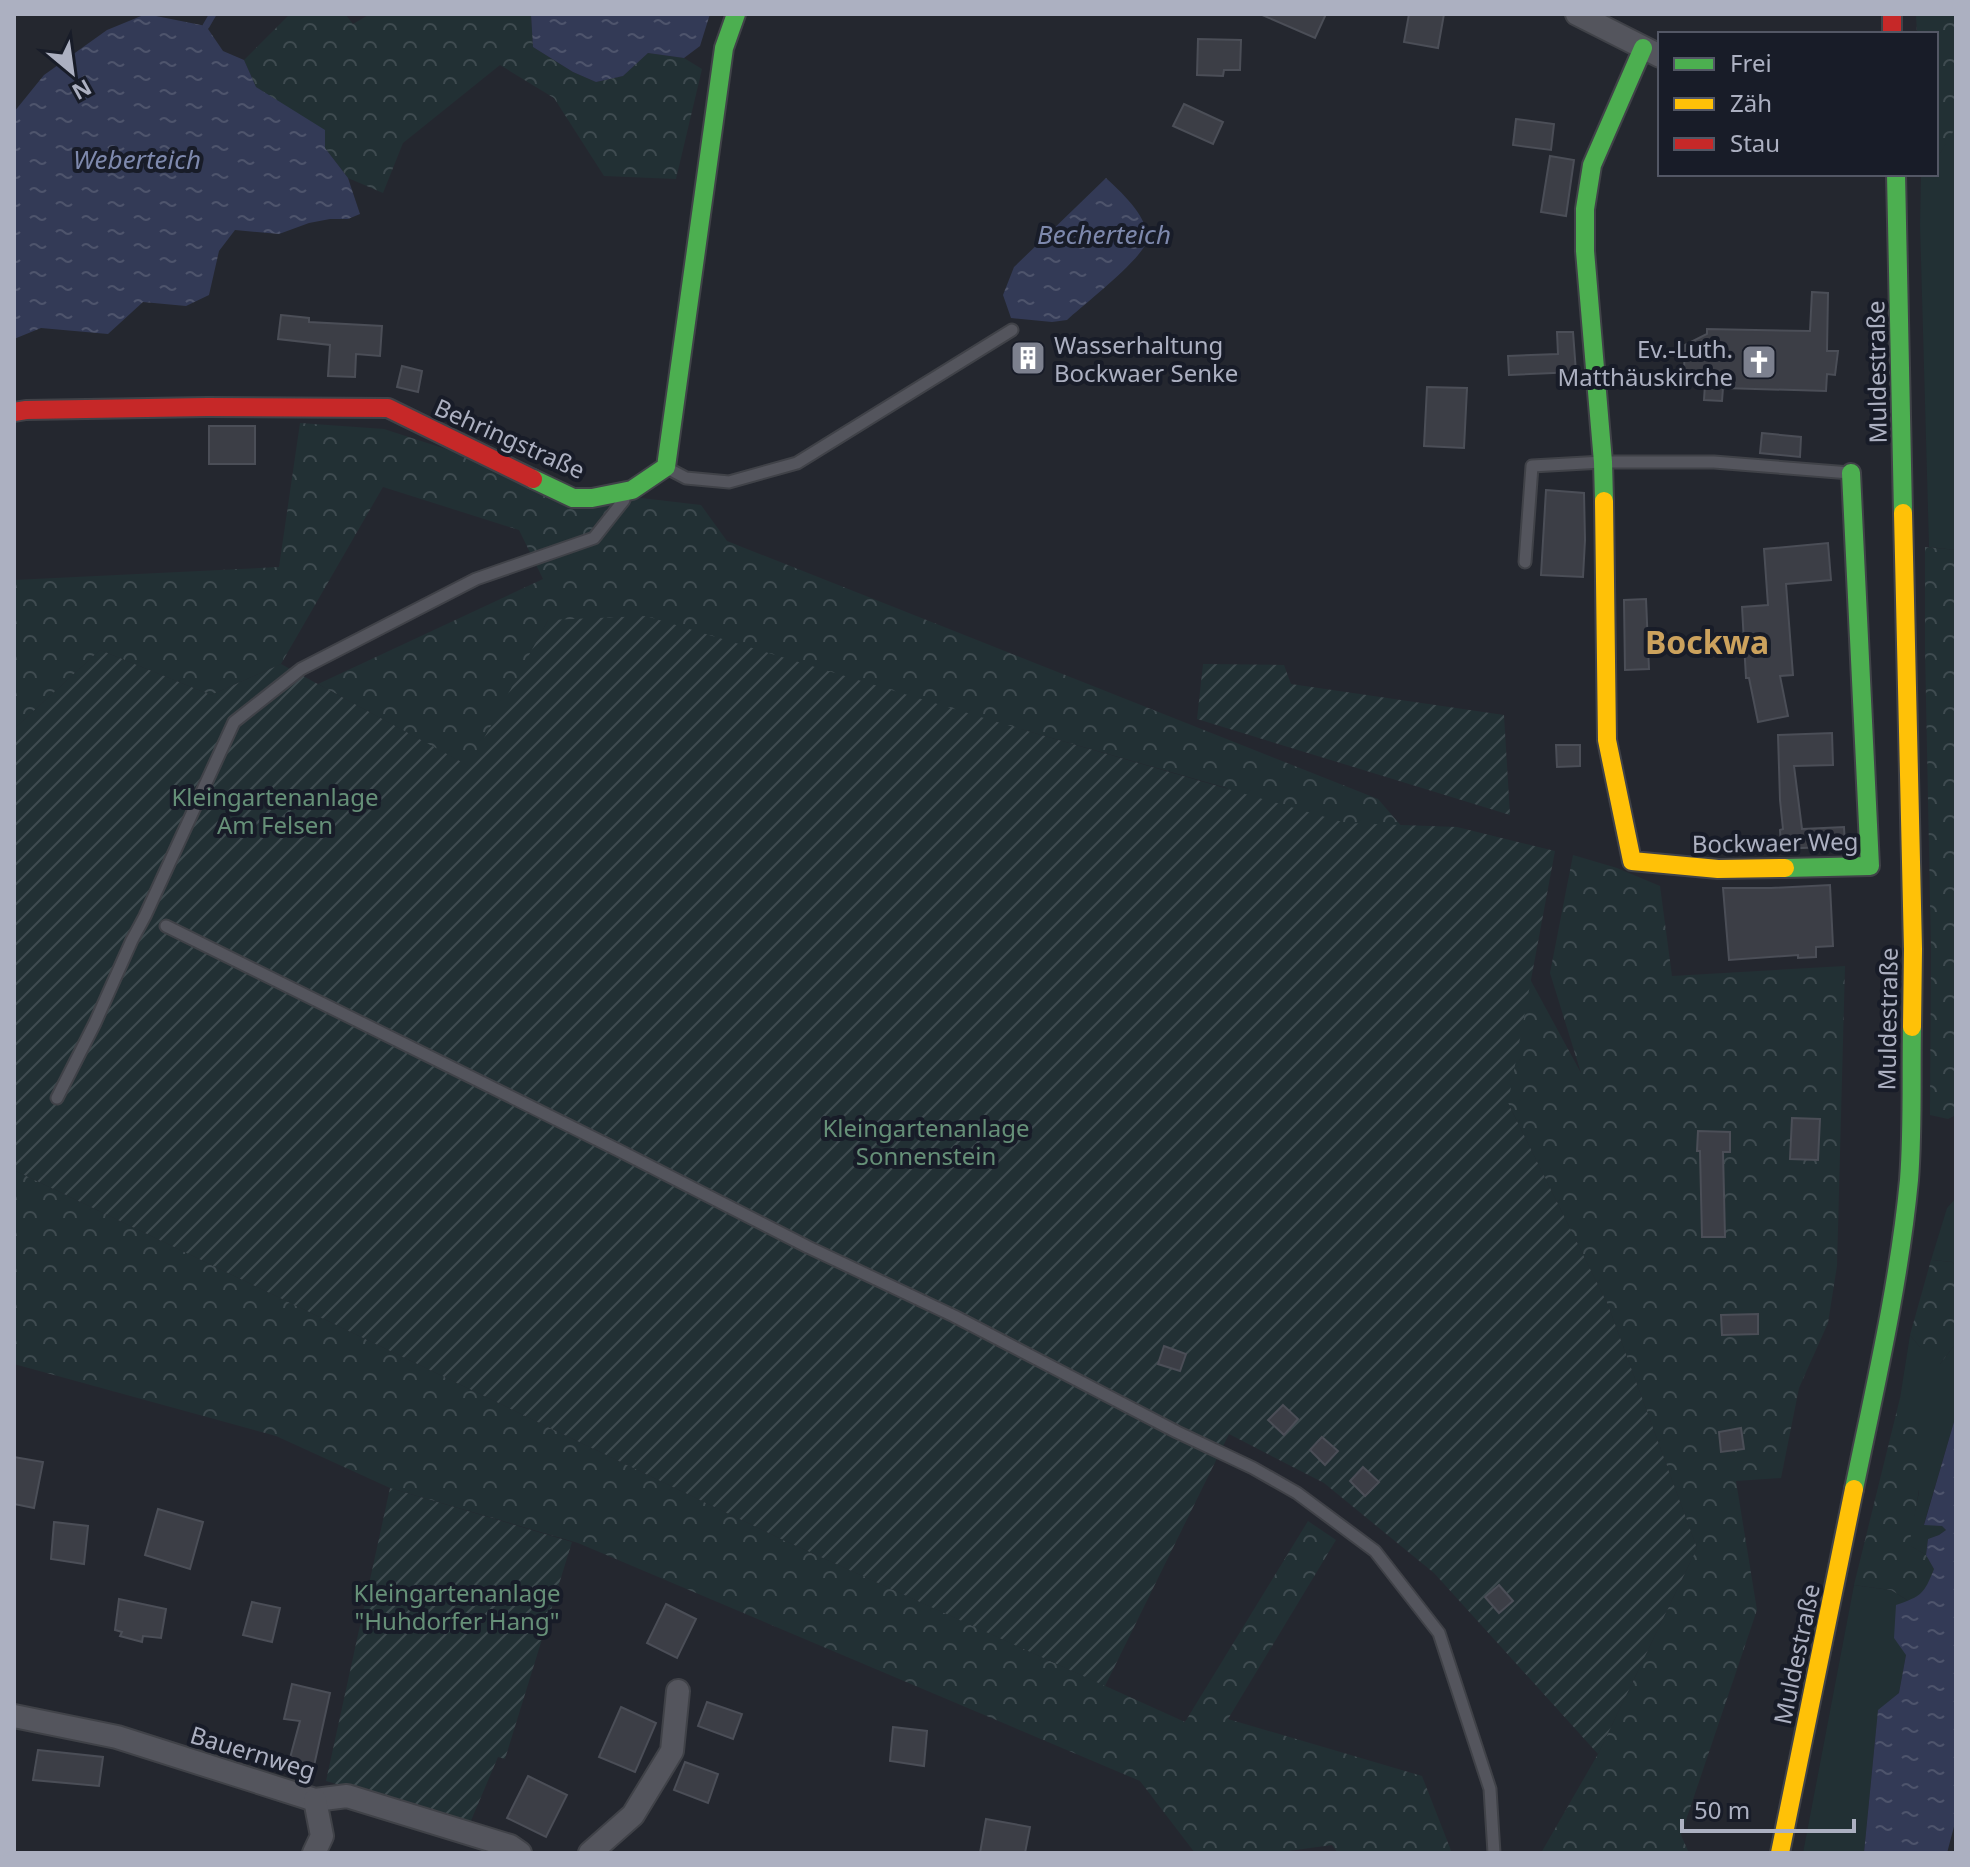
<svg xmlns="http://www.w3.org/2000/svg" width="1970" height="1867" font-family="'Noto Sans',sans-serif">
  <defs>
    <pattern id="forest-crowns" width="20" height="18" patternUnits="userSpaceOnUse" patternTransform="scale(2)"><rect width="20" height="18" fill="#223034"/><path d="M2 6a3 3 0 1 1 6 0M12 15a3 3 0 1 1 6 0" fill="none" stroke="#3f4b50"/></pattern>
    <pattern id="garden-furrows" width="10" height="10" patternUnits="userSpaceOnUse" patternTransform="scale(2)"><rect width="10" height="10" fill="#223034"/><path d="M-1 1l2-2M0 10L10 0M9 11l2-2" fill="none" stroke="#3f4b50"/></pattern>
    <pattern id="water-ripples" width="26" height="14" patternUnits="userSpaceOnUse" patternTransform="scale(2)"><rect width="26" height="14" fill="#333a56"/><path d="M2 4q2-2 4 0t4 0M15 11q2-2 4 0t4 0" fill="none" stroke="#4e546c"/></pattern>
  </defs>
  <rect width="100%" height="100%" fill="#24272f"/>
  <g fill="#223034">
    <path d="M 1955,127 L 1956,127 L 1956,550 L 1929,547 L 1920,225 L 1921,175 L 1936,174 L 1936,160 Z"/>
    <path d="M 1956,1198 L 1956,1267 L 1952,1262 L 1931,1260 L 1947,1208 Z"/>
    <path d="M 1910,1335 L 1920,1347 L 1940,1364 L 1956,1343 L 1956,1415 L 1924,1524 L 1942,1526 L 1946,1530 L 1939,1535 L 1928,1539 L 1926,1555 L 1908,1545 L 1919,1492 L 1900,1398 Z"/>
    <path d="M 1854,1585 L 1891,1590 L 1909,1601 L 1906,1655 L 1899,1693 L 1878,1711 L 1864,1853 L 1803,1853 Z"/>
  </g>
  <g fill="url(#forest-crowns)">
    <path d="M 290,14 L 345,14 L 353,24 L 370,14 L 531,14 L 533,47 L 573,72 L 596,82 L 623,76 L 648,53 L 684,58 L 702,69 L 676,179 L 604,176 L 554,98 L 500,65 L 403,143 L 383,193 L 348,178 L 325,148 L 285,106 L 256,87 L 244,60 Z"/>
    <path d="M 1916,14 L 1956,14 L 1956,127 L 1936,160 L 1936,34 L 1917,34 Z"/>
    <path d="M 300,423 L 384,429 L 573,490 L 701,505 L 727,541 L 1378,799 L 1524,968 L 1581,1073 L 1550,973 L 1573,855 L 1617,868 L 1660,886 L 1672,976 L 1845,966 L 1837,1266 L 1828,1323 L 1799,1388 L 1781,1478 L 1736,1481 L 1757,1610 L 1681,1835 L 1689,1853 L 1541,1853 L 1598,1754 L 1697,1548 L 1608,1305 L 1508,1103 L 1227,788 L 1024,730 L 548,620 L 470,767 L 318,684 L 543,579 L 519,530 L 383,487 L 281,664 L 211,695 L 100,650 L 14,729 L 14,580 L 279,567 Z"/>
    <path d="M 1925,547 L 1956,550 L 1956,1074 L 1954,1087 L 1956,1090 L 1956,1115 L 1948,1119 L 1930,1115 L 1931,950 L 1925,649 Z"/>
    <path d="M 14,1170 L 781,1539 L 1185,1722 L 1308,1521 L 1336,1540 L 1228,1719 L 1422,1776 L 1452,1853 L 1338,1853 L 1332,1845 L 1274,1853 L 1195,1853 L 1140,1781 L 578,1543 L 390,1488 L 276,1436 L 14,1364 Z"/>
    <path d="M 1931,1260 L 1952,1262 L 1956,1267 L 1956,1343 L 1940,1364 L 1922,1364 L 1920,1347 L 1910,1335 Z"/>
    <path d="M 1900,1398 L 1921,1407 C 1927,1455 1918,1499 1909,1545 L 1926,1555 L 1934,1569 L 1925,1592 L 1909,1601 L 1891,1590 L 1854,1585 Z"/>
  </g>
  <g fill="url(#garden-furrows)">
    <path d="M 646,616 L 1024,730 L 1346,823 L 1457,827 L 1555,851 L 1508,1103 L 1608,1305 L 1697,1548 L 1598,1754 L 1434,1573 L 1324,1483 L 1229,1434 L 1105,1686 L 781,1539 L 14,1170 L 14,729 L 100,650 L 211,695 L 281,664 L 469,766 L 548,620 Z"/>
    <path d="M 1203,664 L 1284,665 L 1291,684 L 1504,715 L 1510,815 L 1197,719 Z"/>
    <path d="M 390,1488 L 572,1542 L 505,1759 L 498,1757 L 470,1823 L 326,1781 Z"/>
  </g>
  <g fill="url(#water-ripples)">
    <path d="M 146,14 L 206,26 L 223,51 L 244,60 L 256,87 L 325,130 L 325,148 L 348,178 L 360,214 L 348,219 L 330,219 L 309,223 L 279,234 L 235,230 L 219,251 L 209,295 L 186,306 L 143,302 L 108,334 L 41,328 L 14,339 L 14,112 L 44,75 L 107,30 Z"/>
    <path d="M 531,14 L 710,14 L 700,46 L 684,58 L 648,53 L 623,76 L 596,82 L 573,72 L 533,47 Z"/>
    <path d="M 1106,178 C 1120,191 1150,218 1147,240 C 1145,257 1082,306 1067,320 L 1052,322 L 1011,318 L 1003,295 L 1014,267 Z"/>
    <path d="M 1956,1415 L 1956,1819 L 1947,1853 L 1864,1853 L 1878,1710 L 1899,1693 L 1906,1655 L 1894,1638 L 1896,1605 C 1922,1596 1924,1594 1934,1569 L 1926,1555 L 1928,1539 L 1939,1535 L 1946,1530 L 1942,1526 L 1924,1525 Z"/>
  </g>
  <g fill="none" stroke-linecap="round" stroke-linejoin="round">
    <path stroke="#333a56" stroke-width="7" d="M 206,26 L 213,14"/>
  </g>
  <g fill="#3c3e46" stroke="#4b4e57" stroke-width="2">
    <path d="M 1260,14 L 1326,14 L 1315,38 Z"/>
    <path d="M 1409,14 L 1444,14 L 1438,48 L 1404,42 Z"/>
    <path d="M 1198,39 L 1241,40 L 1240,70 L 1224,70 L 1223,76 L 1197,75 Z"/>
    <path d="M 1184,104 L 1223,122 L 1213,144 L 1173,126 Z"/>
    <path d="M 1516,119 L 1554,124 L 1551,150 L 1513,145 Z"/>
    <path d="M 1550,156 L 1574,160 L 1566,216 L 1541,212 Z"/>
    <path d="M 1812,292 L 1828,293 L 1827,351 L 1838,351 L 1835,375 L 1827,374 L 1826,391 L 1723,388 L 1722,401 L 1704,400 L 1705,384 L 1684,370 L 1685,345 L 1707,334 L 1707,329 L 1810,331 Z"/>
    <path d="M 281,315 L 309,318 L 309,322 L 382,326 L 380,356 L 356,354 L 355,377 L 328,376 L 330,345 L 278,339 Z"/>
    <path d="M 1557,332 L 1573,332 L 1576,372 L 1509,375 L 1508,356 L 1558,354 Z"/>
    <path d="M 402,366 L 422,371 L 418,392 L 397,387 Z"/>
    <path d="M 1427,387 L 1467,388 L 1464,448 L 1424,446 Z"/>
    <rect x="209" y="426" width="46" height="38"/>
    <path d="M 1762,433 L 1801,437 L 1800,457 L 1760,453 Z"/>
    <path d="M 1546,490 L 1584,493 L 1585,540 L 1583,577 L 1541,575 Z"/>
    <path d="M 1828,543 L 1831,580 L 1786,584 L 1793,675 L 1780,676 L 1788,716 L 1758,722 L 1749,678 L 1746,678 L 1742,607 L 1768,605 L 1764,549 Z"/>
    <path d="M 1646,599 L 1649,669 L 1625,670 L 1624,600 Z"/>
    <path d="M 1832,733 L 1833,765 L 1794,766 L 1802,829 L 1844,827 L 1845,846 L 1781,849 L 1780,830 L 1783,829 L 1780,800 L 1778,735 Z"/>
    <path d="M 1556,745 L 1580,745 L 1580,766 L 1557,767 Z"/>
    <path d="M 1830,885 L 1833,946 L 1816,947 L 1816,957 L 1798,958 L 1798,955 L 1729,960 L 1723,888 L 1771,888 Z"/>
    <path d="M 1792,1118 L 1820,1119 L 1818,1160 L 1790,1159 Z"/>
    <path d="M 1698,1131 L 1730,1132 L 1730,1152 L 1723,1152 L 1725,1237 L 1702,1237 L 1700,1151 L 1697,1151 Z"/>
    <path d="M 1758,1314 L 1758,1334 L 1722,1335 L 1721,1315 Z"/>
    <path d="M 1164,1346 L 1186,1354 L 1180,1371 L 1158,1364 Z"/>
    <path d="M 1283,1405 L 1298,1419 L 1284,1435 L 1268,1420 Z"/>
    <path d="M 1741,1428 L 1744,1449 L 1721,1452 L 1719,1432 Z"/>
    <path d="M 1322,1437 L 1338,1451 L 1325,1465 L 1310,1450 Z"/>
    <path d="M 14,1457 L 43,1462 L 34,1508 L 14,1504 Z"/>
    <path d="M 1363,1467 L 1379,1482 L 1365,1496 L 1350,1481 Z"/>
    <path d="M 158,1509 L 203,1522 L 190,1569 L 145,1555 Z"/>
    <path d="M 54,1522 L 88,1526 L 84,1564 L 51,1559 Z"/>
    <path d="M 1499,1585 L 1513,1601 L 1499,1613 L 1485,1597 Z"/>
    <path d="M 119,1599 L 166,1609 L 161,1638 L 143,1636 L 142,1642 L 120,1636 L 122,1632 L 115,1630 Z"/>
    <path d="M 252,1602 L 280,1608 L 272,1642 L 243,1635 Z"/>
    <path d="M 666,1604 L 696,1619 L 677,1658 L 647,1643 Z"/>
    <path d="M 292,1684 L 330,1693 L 312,1775 L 287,1769 L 300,1721 L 284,1719 Z"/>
    <path d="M 707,1702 L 742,1714 L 733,1739 L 698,1726 Z"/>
    <path d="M 621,1707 L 656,1723 L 635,1772 L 599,1757 Z"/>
    <path d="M 893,1727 L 927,1731 L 924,1766 L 890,1761 Z"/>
    <path d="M 38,1750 L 103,1757 L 99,1786 L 33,1780 Z"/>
    <path d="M 685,1762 L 718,1774 L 708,1803 L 674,1790 Z"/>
    <path d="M 528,1776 L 567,1795 L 546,1837 L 507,1818 Z"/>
    <path d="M 986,1819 L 1030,1827 L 1025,1853 L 980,1853 Z"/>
  </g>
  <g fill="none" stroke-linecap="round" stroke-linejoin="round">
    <defs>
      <g id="lane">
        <path d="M 667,468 L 686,478 L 729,482 L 797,463 L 1012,330"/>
        <path d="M 1525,562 L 1532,466 L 1603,462 L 1714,462 L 1850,473"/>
        <path d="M 166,926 L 620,1151 L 808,1247 L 954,1316 L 1177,1432 L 1253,1468 L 1297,1493 L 1375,1551 L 1439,1633 L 1490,1789 L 1494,1853"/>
        <path d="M 57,1098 L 95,1023 L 132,940 L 145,916 L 234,722 L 301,669 L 476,579 L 594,538 L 624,500"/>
      </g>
      <g id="street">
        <path d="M 1577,14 L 1660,56"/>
        <path d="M 14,1716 L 117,1737 L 315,1800 L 347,1796 L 510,1846 L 520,1853"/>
        <path d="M 314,1853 L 322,1836 L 315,1800"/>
        <path d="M 590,1853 L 633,1815 L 672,1751 L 678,1691"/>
      </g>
      <g id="fast">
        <path d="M 1896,174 L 1903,513"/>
        <path d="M 533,479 L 573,498 L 592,498 L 632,490 L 666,467 L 724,48 L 736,14"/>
        <path d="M 1604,501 L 1603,462 L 1585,251 L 1585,209 L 1592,165 L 1643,48"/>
        <path d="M 1785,868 L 1870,866 L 1851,473"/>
        <path d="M 1854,1489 C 1875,1387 1899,1284 1909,1180 C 1913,1130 1911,1077 1912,1027"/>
      </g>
      <g id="slow">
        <path d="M 1604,501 L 1607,740 L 1632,861 L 1718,869 L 1785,868"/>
        <path d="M 1903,513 L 1913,949 L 1912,1027"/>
        <path d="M 1780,1853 L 1854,1489"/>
      </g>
      <g id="jam">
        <path d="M 1892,14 L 1892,34"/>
        <path d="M 14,412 L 26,410 L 207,407 L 388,408 L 533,479"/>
      </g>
    </defs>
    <use href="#lane" stroke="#404248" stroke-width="15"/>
    <use href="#street" stroke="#404248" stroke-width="26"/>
    <use href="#fast" stroke="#404248" stroke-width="22"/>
    <use href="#slow" stroke="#404248" stroke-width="22"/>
    <use href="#jam" stroke="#404248" stroke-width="22"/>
    <use href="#lane" stroke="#54555d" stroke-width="11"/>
    <use href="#street" stroke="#54555d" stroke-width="22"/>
    <use href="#fast" stroke="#4caf50" stroke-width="18"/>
    <use href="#slow" stroke="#ffc107" stroke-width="18"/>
    <use href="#jam" stroke="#c62828" stroke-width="18"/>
  </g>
  <defs>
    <symbol id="building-square" viewBox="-11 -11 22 22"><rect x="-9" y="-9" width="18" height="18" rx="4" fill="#7c808e" stroke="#181c28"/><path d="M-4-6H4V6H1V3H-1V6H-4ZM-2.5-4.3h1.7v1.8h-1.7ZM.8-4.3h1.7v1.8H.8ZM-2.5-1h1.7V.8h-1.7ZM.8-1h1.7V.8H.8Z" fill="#fff"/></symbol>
    <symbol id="church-square" viewBox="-11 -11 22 22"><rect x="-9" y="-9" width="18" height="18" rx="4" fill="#7c808e" stroke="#181c28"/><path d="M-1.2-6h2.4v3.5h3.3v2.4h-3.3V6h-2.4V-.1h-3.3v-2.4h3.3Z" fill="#fff"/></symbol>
  </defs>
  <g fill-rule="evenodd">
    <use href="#building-square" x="1008" y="338" width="40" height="40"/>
    <use href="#church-square" x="1739" y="342" width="40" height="40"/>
  </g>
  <g text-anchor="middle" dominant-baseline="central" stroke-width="8" stroke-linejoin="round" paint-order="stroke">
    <g font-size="24" fill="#acb0c1" stroke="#181c28" text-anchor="start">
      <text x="1054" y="344">Wasserhaltung<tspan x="1054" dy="28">Bockwaer Senke</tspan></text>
      <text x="1733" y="348" text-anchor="end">Ev.-Luth.<tspan x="1733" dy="28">Matthäuskirche</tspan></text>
    </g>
    <g font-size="24" fill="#acb0c1" stroke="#181c28">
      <text transform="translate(1876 372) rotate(-91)">Muldestraße</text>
      <text transform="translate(510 438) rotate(24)">Behringstraße</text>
      <text transform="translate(1775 842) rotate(-1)">Bockwaer Weg</text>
      <text transform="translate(1887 1019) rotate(-89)">Muldestraße</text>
      <text transform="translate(1796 1654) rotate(-78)">Muldestraße</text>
      <text transform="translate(253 1752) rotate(17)">Bauernweg</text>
    </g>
    <g font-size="24" fill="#669078" stroke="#181c28">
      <text x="275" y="796">Kleingartenanlage<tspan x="275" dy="28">Am Felsen</tspan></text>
      <text x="926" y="1127">Kleingartenanlage<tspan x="926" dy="28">Sonnenstein</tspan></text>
      <text x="457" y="1592">Kleingartenanlage<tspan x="457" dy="28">"Huhdorfer Hang"</tspan></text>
    </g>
    <g font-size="26" font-style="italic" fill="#7e89ad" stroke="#181c28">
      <text x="137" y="159">Weberteich</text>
      <text x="1104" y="234">Becherteich</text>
    </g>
    <g font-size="32" font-weight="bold" fill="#cca25d" stroke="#181c28">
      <text x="1707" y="641">Bockwa</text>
    </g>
  </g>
  <rect width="1970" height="1867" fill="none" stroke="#acb0c1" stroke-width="32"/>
  <rect x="1658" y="32" width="280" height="144" fill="#181c28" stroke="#535765" stroke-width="2"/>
  <rect x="1674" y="58" width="40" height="12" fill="#4caf50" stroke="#535765" stroke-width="2"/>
  <text x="1730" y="72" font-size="24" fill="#acb0c1">Frei</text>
  <rect x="1674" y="98" width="40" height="12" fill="#ffc107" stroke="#535765" stroke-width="2"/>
  <text x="1730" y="112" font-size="24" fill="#acb0c1">Zäh</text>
  <rect x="1674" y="138" width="40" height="12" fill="#c62828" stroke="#535765" stroke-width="2"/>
  <text x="1730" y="152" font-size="24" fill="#acb0c1">Stau</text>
  <g transform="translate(72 72) rotate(151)" stroke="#181c28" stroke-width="6" paint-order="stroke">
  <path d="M0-6L14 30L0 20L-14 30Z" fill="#acb0c1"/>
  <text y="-12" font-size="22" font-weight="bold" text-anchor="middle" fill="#acb0c1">N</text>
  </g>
  <path d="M1682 1819v12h172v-12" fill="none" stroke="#acb0c1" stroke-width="4"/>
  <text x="1694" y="1819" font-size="24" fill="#acb0c1" stroke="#181c28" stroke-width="6" paint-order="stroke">50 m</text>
</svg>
